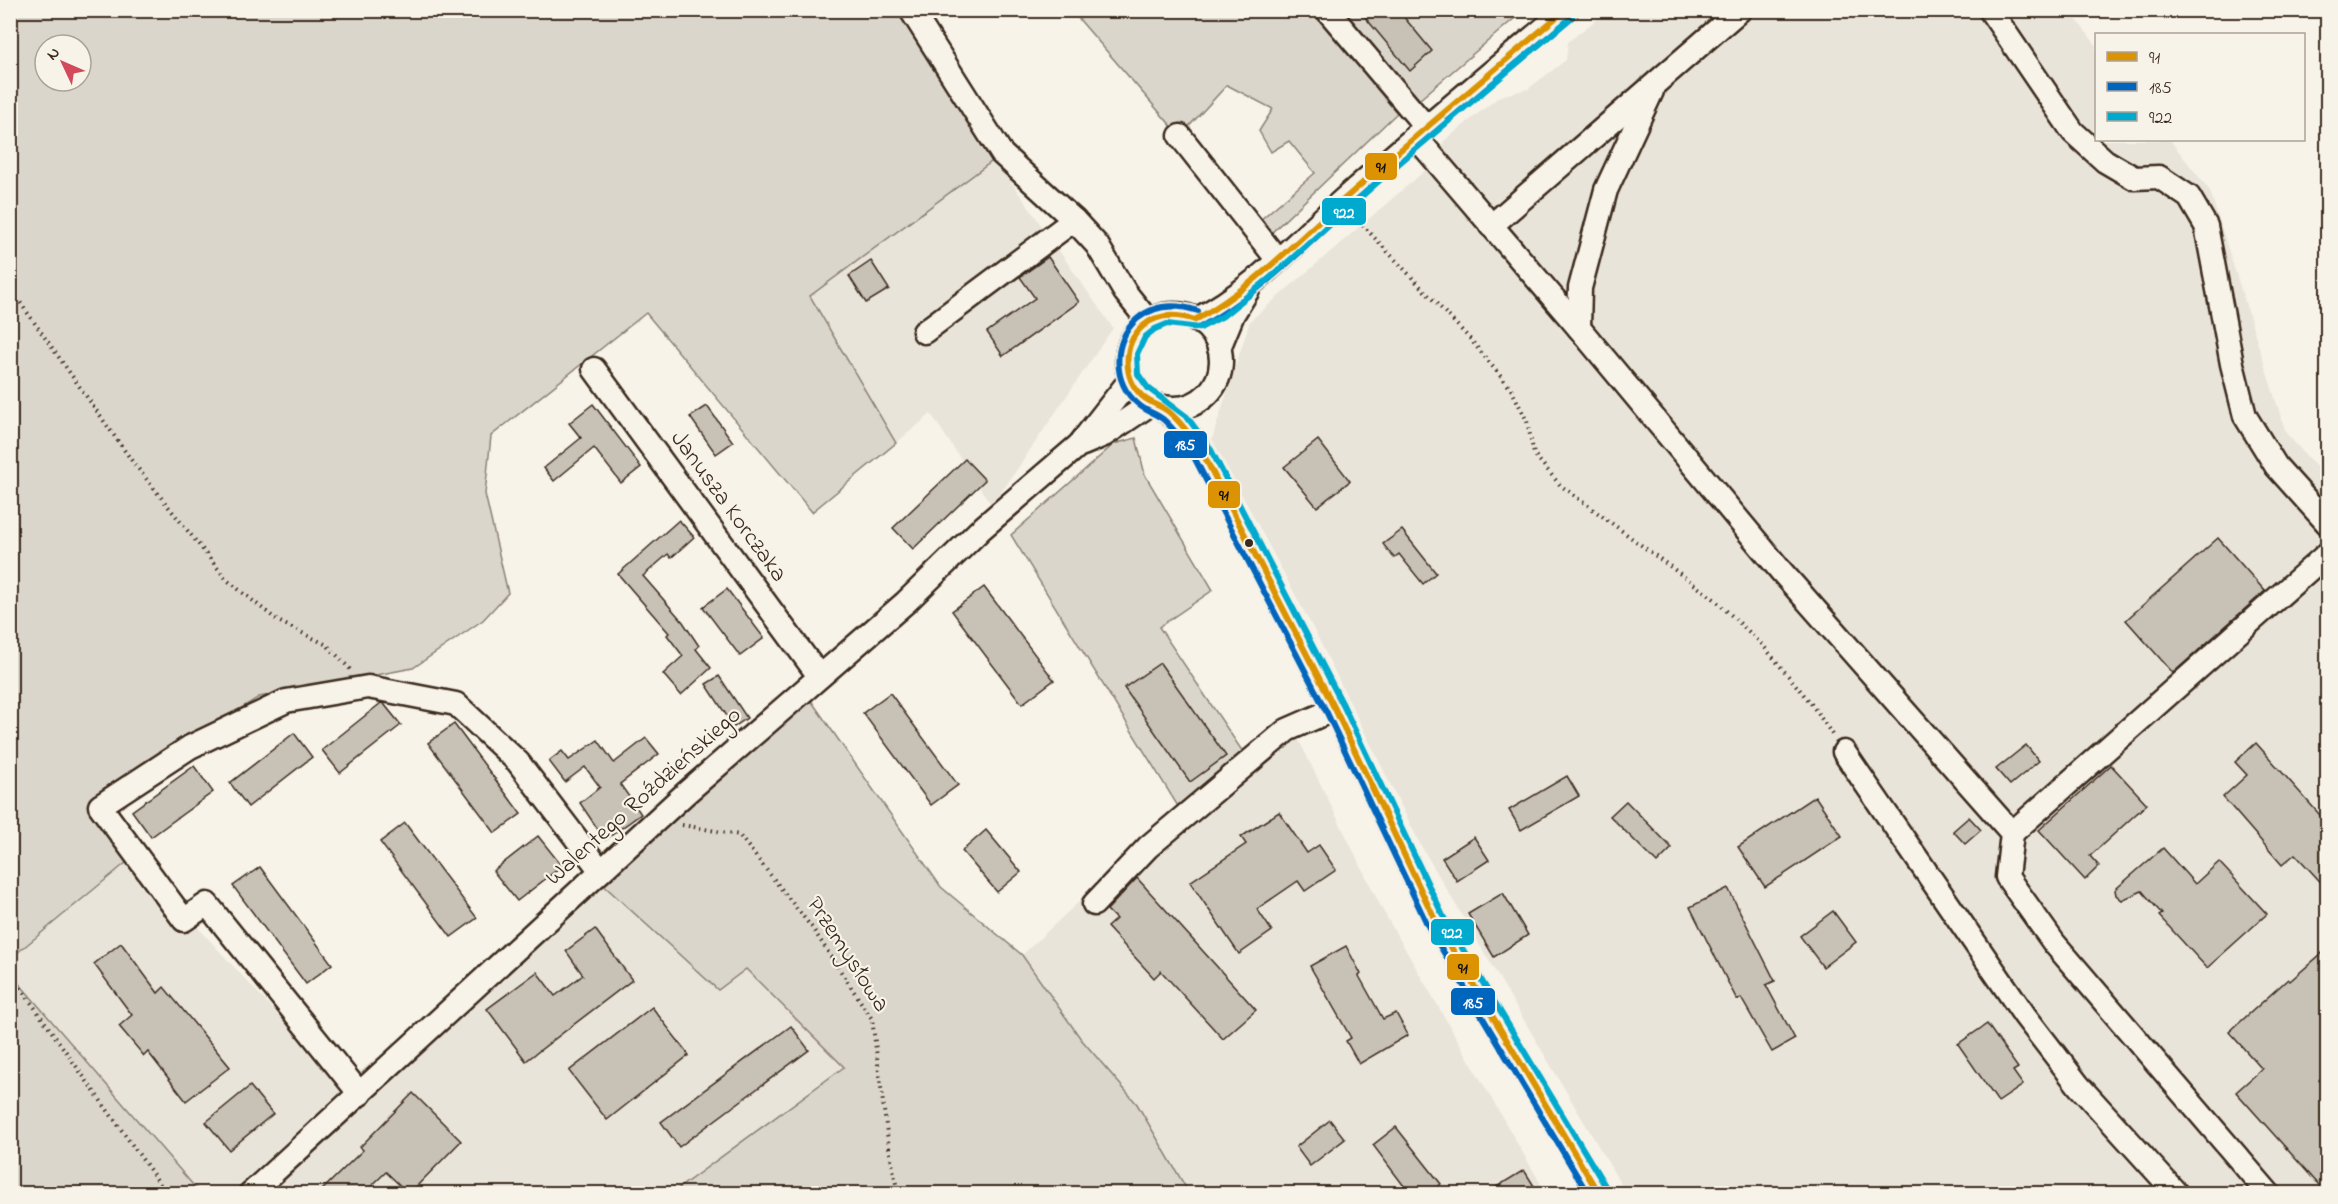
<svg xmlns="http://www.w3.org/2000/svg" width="2338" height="1204" font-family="'Indie Flower',sans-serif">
  <rect width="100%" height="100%" fill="#f7f3e8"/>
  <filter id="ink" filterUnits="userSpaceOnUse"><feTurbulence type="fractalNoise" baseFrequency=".0167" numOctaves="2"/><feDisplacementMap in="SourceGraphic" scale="12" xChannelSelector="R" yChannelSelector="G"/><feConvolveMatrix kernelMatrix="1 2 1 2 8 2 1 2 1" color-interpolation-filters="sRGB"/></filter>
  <g filter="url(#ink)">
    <g fill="#e9e4d9">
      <path d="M 1607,11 L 2070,11 L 2096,45 L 2096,140 L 2170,140 L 2210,191 L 2286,433 L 2327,479 L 2327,1193 L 1626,1193 L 1420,844 L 1315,632 L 1212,439 L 1250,321 L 1443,155 L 1441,148 L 1444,141 L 1500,96 L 1528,89 L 1566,60 L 1568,42 Z"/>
      <path d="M 995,159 L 1113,328 L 992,506 L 931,414 L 896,443 L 810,296 Z"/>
      <path d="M 1289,720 L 1382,909 L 1546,1193 L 1189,1193 L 1137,1104 L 1081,1039 L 1022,955 L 1179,808 Z"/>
      <path d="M 133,857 L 343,1085 L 598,880 L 718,990 L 746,969 L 844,1067 L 672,1193 L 200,1193 L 11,974 L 10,958 Z"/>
    </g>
    <g fill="#dbd6cb" stroke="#8b8074" stroke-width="1.5" fill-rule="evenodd">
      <path d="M 10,11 L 904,11 L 921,48 L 995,159 L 810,296 L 896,443 L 812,512 L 646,313 L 491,436 L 485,494 L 508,593 L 483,620 L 413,668 L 259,697 L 90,802 L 133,857 L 11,958 ZM 45,45 L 81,45 L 81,81 L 45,81 Z"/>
      <path d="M 1072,11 L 1313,11 L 1397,113 L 1269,235 L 1252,227 L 1315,173 L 1289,141 L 1271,152 L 1259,131 L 1273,109 L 1227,85 L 1180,136 Z"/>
      <path d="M 1339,11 L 1523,11 L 1419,100 Z"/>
      <path d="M 1136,438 L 1145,475 L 1213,590 L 1159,627 L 1245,755 L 1179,808 L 1011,535 L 1114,444 Z"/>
      <path d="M 810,699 L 941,887 L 1022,955 L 1081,1039 L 1137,1104 L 1189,1193 L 672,1193 L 844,1067 L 746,969 L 718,990 L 598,880 Z"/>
      <path d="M 11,974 L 200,1193 L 11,1193 Z"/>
    </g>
    <g fill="#c8c1b6" stroke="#3b2a1e" stroke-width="1.5">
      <path d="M 1359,10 L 1398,10 L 1432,51 L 1410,71 Z"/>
      <path d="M 1048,257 L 1079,302 L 1003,356 L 987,332 L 1035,298 L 1020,277 Z"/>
      <path d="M 871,261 L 889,289 L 866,303 L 849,276 Z"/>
      <path d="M 593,404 L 641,467 L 621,483 L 594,448 L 554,481 L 544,468 L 581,438 L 569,423 Z"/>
      <path d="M 707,406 L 733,442 L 716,454 L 690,417 Z"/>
      <path d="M 1318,440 L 1350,481 L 1317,507 L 1284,467 Z"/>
      <path d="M 965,459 L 985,480 L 913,549 L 893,528 Z"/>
      <path d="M 679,520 L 694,537 L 671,558 L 668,554 L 643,576 L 683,622 L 699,646 L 696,649 L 711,668 L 681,695 L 663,674 L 683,656 L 667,635 L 669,633 L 618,574 Z"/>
      <path d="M 1402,530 L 1436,573 L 1423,584 L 1399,554 L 1394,558 L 1383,544 Z"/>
      <path d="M 2218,538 L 2265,591 L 2173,673 L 2126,620 Z"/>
      <path d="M 984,587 L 1054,680 L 1022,704 L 952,611 Z"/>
      <path d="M 727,589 L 764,638 L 740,656 L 703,607 Z"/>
      <path d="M 1160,663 L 1226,756 L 1190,782 L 1124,688 Z"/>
      <path d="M 719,676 L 747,718 L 734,727 L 706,684 Z"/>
      <path d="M 890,693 L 958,785 L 931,805 L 863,713 Z"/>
      <path d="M 381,703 L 384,704 L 401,725 L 340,773 L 322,750 Z"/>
      <path d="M 454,724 L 521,814 L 495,833 L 428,743 Z"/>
      <path d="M 294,733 L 312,757 L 248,807 L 230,783 Z"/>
      <path d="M 646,738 L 659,754 L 620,784 L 641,814 L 605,840 L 580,803 L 600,787 L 585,767 L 565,782 L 549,761 L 562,751 L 569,760 L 598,740 L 614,763 Z"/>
      <path d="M 2256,743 L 2328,824 L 2328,890 L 2295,854 L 2282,865 L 2223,797 L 2247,775 L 2235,762 Z"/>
      <path d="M 2026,745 L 2039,761 L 2010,785 L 1996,769 Z"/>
      <path d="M 2111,765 L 2147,804 L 2090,856 L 2099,866 L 2085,880 L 2039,830 Z"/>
      <path d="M 194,766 L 213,792 L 151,837 L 132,811 Z"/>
      <path d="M 1567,776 L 1579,796 L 1521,830 L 1509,810 Z"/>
      <path d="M 1815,796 L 1842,836 L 1765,887 L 1738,847 Z"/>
      <path d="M 1626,801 L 1672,848 L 1657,863 L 1610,816 Z"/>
      <path d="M 1279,812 L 1307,853 L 1319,845 L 1336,870 L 1305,891 L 1298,881 L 1257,909 L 1272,931 L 1239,954 L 1190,882 L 1246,844 L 1241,837 Z"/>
      <path d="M 1969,817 L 1981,830 L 1965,844 L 1953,831 Z"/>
      <path d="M 405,823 L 477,918 L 451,937 L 380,842 Z"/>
      <path d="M 986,830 L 1021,872 L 997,892 L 962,851 Z"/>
      <path d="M 538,836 L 562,866 L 517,901 L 493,871 Z"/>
      <path d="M 1474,837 L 1489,860 L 1457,881 L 1442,858 Z"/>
      <path d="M 2163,848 L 2195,884 L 2219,862 L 2267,914 L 2207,968 L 2159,916 L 2162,914 L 2142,891 L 2122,900 L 2116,895 L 2115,890 L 2118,887 Z"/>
      <path d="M 260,867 L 332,964 L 306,984 L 233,886 Z"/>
      <path d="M 1137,878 L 1256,1010 L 1223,1039 L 1161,971 L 1154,978 L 1107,927 L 1116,919 L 1107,910 Z"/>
      <path d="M 1728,888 L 1775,981 L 1766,985 L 1795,1039 L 1772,1052 L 1741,998 L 1737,1000 L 1690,907 Z"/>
      <path d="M 1503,893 L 1528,935 L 1494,957 L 1468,914 Z"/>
      <path d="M 1833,911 L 1856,942 L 1823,967 L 1800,936 Z"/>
      <path d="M 595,929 L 632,980 L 526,1061 L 487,1009 L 537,972 L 555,996 L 583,975 L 566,951 Z"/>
      <path d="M 121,943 L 158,993 L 164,987 L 230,1067 L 186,1101 L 148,1052 L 144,1056 L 119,1026 L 132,1015 L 94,964 Z"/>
      <path d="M 1346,946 L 1361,974 L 1359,976 L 1383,1019 L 1396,1013 L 1408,1035 L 1359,1064 L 1346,1041 L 1351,1038 L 1310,966 Z"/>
      <path d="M 2328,948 L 2328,1073 L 2319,1080 L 2328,1089 L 2327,1194 L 2236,1092 L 2262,1069 L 2229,1032 L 2288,979 L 2290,981 Z"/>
      <path d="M 652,1007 L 689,1055 L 607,1120 L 569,1071 Z"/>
      <path d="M 1987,1024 L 2018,1068 L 2013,1071 L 2023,1085 L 1998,1102 L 1958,1044 Z"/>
      <path d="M 791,1026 L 809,1050 L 679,1147 L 661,1122 Z"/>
      <path d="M 250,1086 L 273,1114 L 229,1150 L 206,1122 Z"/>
      <path d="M 413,1093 L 461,1141 L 409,1194 L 386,1172 L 363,1194 L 318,1194 L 363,1150 L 360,1147 Z"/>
      <path d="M 1330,1120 L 1345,1139 L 1310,1166 L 1296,1147 Z"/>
      <path d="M 1396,1127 L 1441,1184 L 1429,1194 L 1410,1194 L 1373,1145 Z"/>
      <path d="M 1524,1170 L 1539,1194 L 1485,1194 Z"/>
    </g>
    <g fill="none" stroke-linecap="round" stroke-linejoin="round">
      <defs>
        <g id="minor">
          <path d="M 911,10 L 1002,154 L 1074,220 L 1097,245 L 1125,292 L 1149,322"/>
          <path d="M 1327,10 L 1426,127"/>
          <path d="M 1990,10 L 2073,132 L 2105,161 L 2134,178 L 2159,177 L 2189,197 L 2206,226 L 2232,364 L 2245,416 L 2276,466 L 2328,524"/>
          <path d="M 1180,136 L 1277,259"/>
          <path d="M 1415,136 L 1579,328 L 1781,571 L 2012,833 L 2007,877 L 2054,943 L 2269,1194"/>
          <path d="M 1491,226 L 1740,10"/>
          <circle cx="1174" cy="361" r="47"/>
          <path d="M 1195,320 C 1252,292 1297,241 1344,199 C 1416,135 1491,73 1566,10"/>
          <path d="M 1579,328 L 1580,288 L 1606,190 L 1652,91"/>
          <path d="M 924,332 L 1074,220"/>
          <path d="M 1219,348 L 1233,314 L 1248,290"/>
          <path d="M 594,369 L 819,676"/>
          <path d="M 1162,407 L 1181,424 L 1202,452 L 1335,709 L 1436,922 L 1599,1194"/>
          <path d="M 1083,444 L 1104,435 L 1152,403"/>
          <path d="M 1844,752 L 2025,1016 L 2079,1086 L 2177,1194"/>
          <path d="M 2012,833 L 2328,553"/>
          <path d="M 1094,904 L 1148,847 L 1287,730 L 1335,709"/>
          <path d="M 360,1094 L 207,904 L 184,920 L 100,806 L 190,747 L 286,701 L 368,687 L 456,704 L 518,762 L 601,871"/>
          <path d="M 250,1194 L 686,793 L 906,602 L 980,530 L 1079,445 L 1130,380"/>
        </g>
      </defs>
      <use href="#minor" stroke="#3b2a1e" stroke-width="27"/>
      <g stroke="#3b2a1e" stroke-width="4" stroke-dasharray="1.5 4.5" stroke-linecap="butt">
        <path d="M 1354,216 L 1471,340 L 1511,389 L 1527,421 L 1534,454 L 1560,485 L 1714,599 L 1761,643 L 1810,702 L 1834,737"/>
        <path d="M 10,288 L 132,461 L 227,580 L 278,621 L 327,645 L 351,670"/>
        <path d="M 682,825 L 739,835 L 813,929 L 872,1019 L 889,1148 L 898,1194"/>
        <path d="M 10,973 L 167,1194"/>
      </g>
      <use href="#minor" stroke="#f7f3e8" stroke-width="22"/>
      <defs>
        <g id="bus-1">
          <path d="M 1195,320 C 1177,314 1158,313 1143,326 C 1122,344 1123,378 1142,396 C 1150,404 1162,405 1170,413 C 1183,424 1192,438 1202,452 L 1335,709 L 1436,922 L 1599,1194"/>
          <path d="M 1195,320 C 1255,287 1299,238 1350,194 C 1421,131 1493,71 1565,10"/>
        </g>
        <g id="bus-2">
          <path d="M 1198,311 C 1177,304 1155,304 1137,319 C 1112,341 1112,383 1138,404 C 1146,412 1157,413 1165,421 C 1177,432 1185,444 1194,457 L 1327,713 L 1428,926 L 1588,1194"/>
          <path d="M 1199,328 C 1261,294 1307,244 1359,198 C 1429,136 1500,77 1572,17"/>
        </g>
        <path id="bus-3" d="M 1572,17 L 1399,163 L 1271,277 L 1223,316 L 1200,328 L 1167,324 L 1155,329 L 1145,337 L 1137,354 L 1138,374 L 1148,388 L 1187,417 L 1210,448 L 1343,705 L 1444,918 L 1607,1189"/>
      </defs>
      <use href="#bus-1" stroke="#f7f3e8" stroke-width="10"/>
      <use href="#bus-2" stroke="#f7f3e8" stroke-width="10"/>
      <use href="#bus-3" stroke="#f7f3e8" stroke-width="10"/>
      <use href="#bus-1" stroke="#db9304" stroke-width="6"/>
      <use href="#bus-2" stroke="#0065bd" stroke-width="6"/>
      <use href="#bus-3" stroke="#00a9ce" stroke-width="6"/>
    </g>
  </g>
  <circle fill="#3b2a1e" stroke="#f7f3e8" stroke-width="2" cx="1249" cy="543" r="5"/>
  <g text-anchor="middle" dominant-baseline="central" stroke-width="4.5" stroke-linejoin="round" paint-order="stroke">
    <g font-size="24" fill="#3b2a1e" stroke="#f7f3e8">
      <text transform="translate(728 507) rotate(54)">Janusza Korczaka</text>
      <text transform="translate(644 797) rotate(-42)">Walentego Roździeńskiego</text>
      <text transform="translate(847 955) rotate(57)">Przemysłowa</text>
    </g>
  </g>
  <g stroke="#f7f3e8" stroke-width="2">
    <rect x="1364" y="152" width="34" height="29" rx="6" fill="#db9304"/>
    <rect x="1321" y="197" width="46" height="29" rx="6" fill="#00a9ce"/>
    <rect x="1163" y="430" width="45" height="29" rx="6" fill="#0065bd"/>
    <rect x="1207" y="480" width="34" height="29" rx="6" fill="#db9304"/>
    <rect x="1430" y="918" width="45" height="28" rx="6" fill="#00a9ce"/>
    <rect x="1446" y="953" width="34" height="28" rx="6" fill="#db9304"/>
    <rect x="1450" y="987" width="46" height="29" rx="6" fill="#0065bd"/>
  </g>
  <g font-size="16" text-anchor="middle" font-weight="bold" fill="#fff">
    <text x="1344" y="218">922</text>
    <text x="1185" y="450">185</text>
    <text x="1452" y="938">922</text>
    <text x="1473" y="1008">185</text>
  </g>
  <g font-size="16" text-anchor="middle" font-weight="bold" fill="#111">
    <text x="1381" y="172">91</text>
    <text x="1224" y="500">91</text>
    <text x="1463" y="973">91</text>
  </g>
  <rect width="2338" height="1204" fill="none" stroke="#f7f3e8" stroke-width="36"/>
  <rect x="18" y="18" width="2302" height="1168" fill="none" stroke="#3b2a1e" stroke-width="2" filter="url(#ink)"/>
  <rect x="2095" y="33" width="210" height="108" fill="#f7f3e8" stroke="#aca397" stroke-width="1.5"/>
  <rect x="2107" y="52" width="30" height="9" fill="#db9304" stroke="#aca397" stroke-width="1.5"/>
  <text x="2149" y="63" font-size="18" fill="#3b2a1e">91</text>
  <rect x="2107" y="82" width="30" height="9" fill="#0065bd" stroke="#aca397" stroke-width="1.5"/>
  <text x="2149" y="93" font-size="18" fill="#3b2a1e">185</text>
  <rect x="2107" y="112" width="30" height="9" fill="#00a9ce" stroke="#aca397" stroke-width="1.5"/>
  <text x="2149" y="123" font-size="18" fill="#3b2a1e">922</text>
  <g transform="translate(63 63) rotate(314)"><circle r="28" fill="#f7f3e8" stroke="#aca397" stroke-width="1.5"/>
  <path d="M0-4.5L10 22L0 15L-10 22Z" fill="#d1495b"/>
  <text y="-9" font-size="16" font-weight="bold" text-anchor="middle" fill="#3b2a1e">N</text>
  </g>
</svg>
